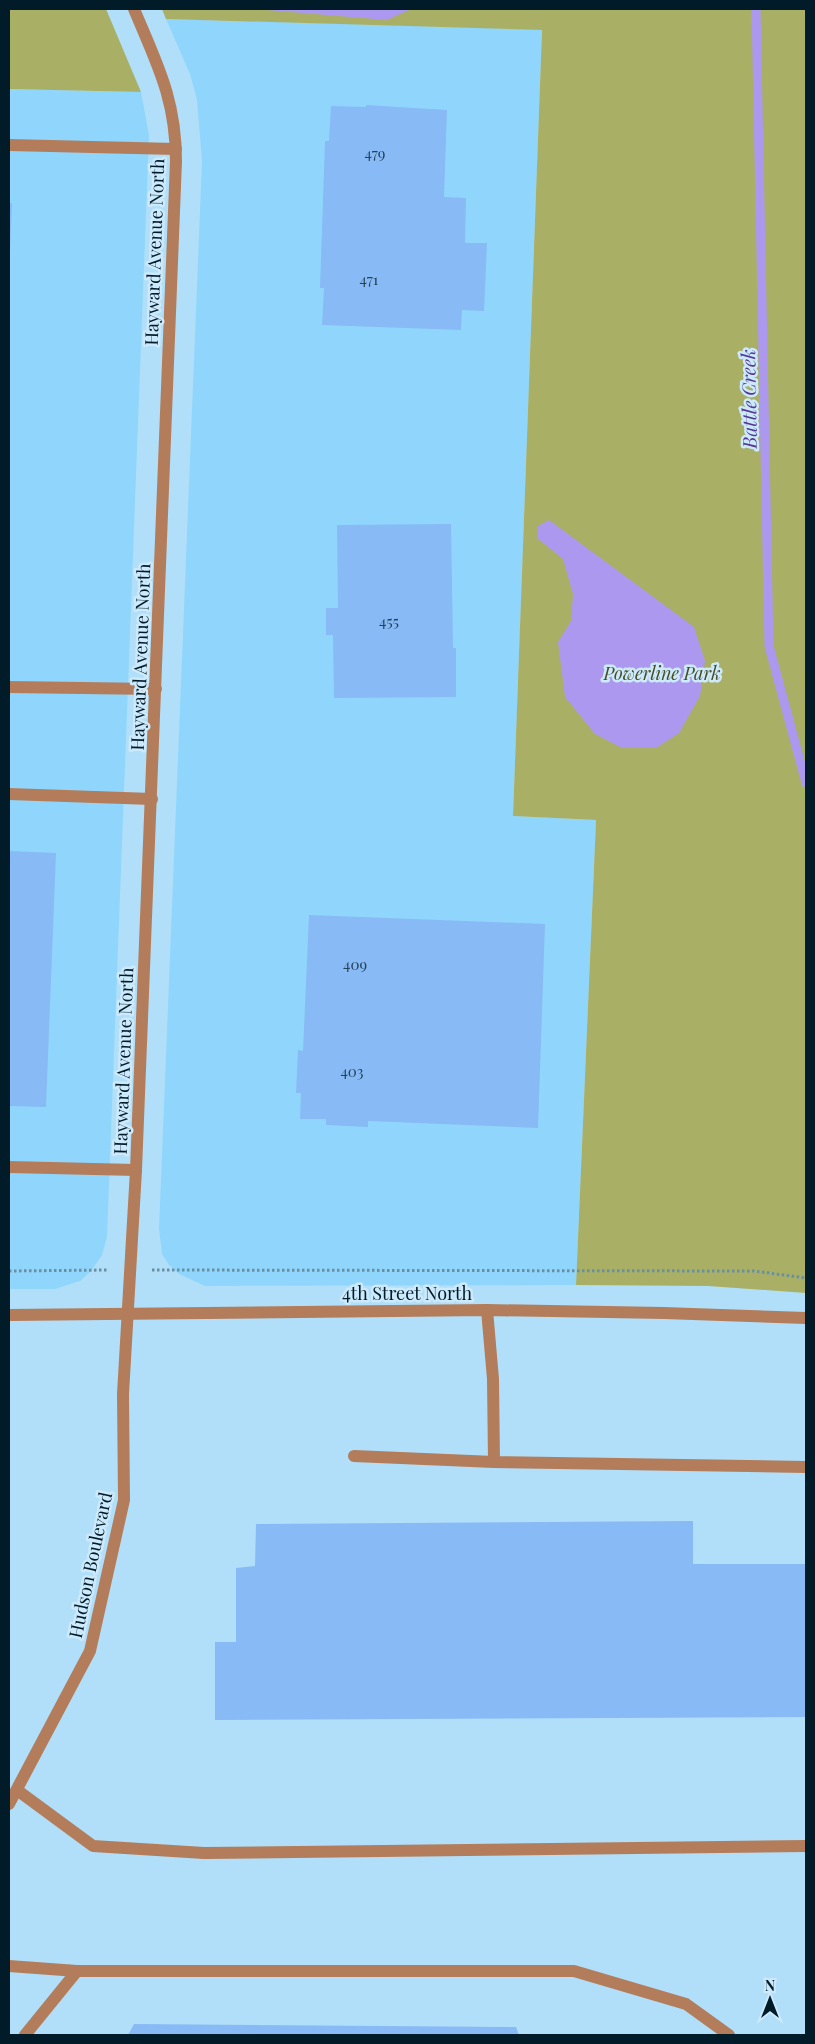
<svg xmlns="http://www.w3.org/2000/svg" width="815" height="2044" font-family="'Playfair Display',serif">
  <rect width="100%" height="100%" fill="#b1dff9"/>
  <g fill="#90d6fc">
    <path d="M 166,19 L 542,29 L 513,816 L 596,820 L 576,1285 L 205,1286 L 179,1274 L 169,1265 L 162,1254 L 159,1229 L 202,161 L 197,100 L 190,74 Z"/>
    <path d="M 9,89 L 141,92 L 149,135 L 107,1237 L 102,1255 L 91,1271 L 80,1281 L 55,1289 L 9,1289 Z"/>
  </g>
  <g fill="#a9b066">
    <path d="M 9,9 L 106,9 L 141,92 L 9,89 Z"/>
    <path d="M 162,9 L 806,9 L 806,1293 L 708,1286 L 576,1285 L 596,820 L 513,816 L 542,30 L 166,19 Z"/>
  </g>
  <g fill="#ac99ef">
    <path d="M 255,9 L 411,9 L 387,20 Z"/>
    <path d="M 549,520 L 694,627 L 705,661 L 700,696 L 679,733 L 656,748 L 622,748 L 595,734 L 565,697 L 558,642 L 571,621 L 573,594 L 563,559 L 537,538 L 538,526 Z"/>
  </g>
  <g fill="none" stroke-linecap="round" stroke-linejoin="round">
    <path stroke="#ac99ef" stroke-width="9" d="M 756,9 L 769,646 L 806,783"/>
  </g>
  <g fill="#88baf5">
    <path d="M 366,105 L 447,110 L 444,197 L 466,198 L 465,243 L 487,243 L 484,311 L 462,310 L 461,330 L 322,325 L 324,288 L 320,288 L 325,141 L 329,141 L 331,106 L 366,107 Z"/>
    <path d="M 9,203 L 12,203 L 10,251 L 9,251 Z"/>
    <path d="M 451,524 L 453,648 L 456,648 L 456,697 L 334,698 L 333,635 L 326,635 L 326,608 L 338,608 L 337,525 Z"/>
    <path d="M 9,851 L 56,853 L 46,1107 L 9,1106 Z"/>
    <path d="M 309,915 L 545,924 L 538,1128 L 368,1121 L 368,1127 L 326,1125 L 326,1119 L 300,1119 L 301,1093 L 296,1093 L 298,1050 L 303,1051 Z"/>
    <path d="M 693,1521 L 693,1564 L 806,1564 L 806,1717 L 215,1720 L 215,1642 L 236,1642 L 236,1568 L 255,1566 L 256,1524 Z"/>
    <path d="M 134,2024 L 516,2027 L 519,2035 L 128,2035 Z"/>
  </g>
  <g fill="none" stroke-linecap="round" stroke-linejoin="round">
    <g stroke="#698fa3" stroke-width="3" stroke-dasharray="2.5 2.5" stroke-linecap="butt">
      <path d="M 152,1270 L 754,1271 L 806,1278"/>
      <path d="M 9,1271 L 108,1270"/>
    </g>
    <g stroke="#b37d5b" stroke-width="12">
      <path d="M 9,145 L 176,149"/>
      <path d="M 9,687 L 156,689"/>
      <path d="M 9,794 L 152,799"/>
      <path d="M 9,1167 L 136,1170"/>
      <path d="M 487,1310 L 493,1379 L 494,1462 L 806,1467"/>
      <path d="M 9,1315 L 487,1310 L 664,1313 L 806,1318"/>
      <path d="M 354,1456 L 494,1462"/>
      <path d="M 17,1790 L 93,1846 L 204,1853 L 806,1846"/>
      <path d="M 9,1804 L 90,1651 L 124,1500 L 123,1394 L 136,1170 L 176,161 C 176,99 157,64 134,9"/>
      <path d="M 9,1966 L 77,1971 L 574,1971 L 686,2004 L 729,2035"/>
      <path d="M 25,2035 L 77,1971"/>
    </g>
  </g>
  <g text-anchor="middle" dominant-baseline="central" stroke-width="5" stroke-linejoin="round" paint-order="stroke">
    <g font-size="15" fill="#24435b">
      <text x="375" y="153">479</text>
      <text x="369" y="279">471</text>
      <text x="389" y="621">455</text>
      <text x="355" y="964">409</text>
      <text x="352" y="1071">403</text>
    </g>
    <g font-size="18" fill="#021b28" stroke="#cceafc">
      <text transform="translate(154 252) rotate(-88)">Hayward Avenue North</text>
      <text transform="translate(140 657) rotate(-88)">Hayward Avenue North</text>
      <text transform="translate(123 1061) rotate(-88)">Hayward Avenue North</text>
      <text x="407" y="1293">4th Street North</text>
      <text transform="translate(90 1565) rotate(-78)">Hudson Boulevard</text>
    </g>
    <g font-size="18" font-style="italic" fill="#484c23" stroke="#cceafc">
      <text x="662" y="673">Powerline Park</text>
    </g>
    <g font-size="19" font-style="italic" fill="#553699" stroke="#cceafc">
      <text transform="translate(748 399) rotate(-91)">Battle Creek</text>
    </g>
  </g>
  <rect width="815" height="2044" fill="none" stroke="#021b28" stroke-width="20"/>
  <g transform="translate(770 1999)" stroke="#cceafc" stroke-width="4" paint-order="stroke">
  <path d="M0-4L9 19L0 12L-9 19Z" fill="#021b28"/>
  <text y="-8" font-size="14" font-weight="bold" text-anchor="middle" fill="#021b28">N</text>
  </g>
</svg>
